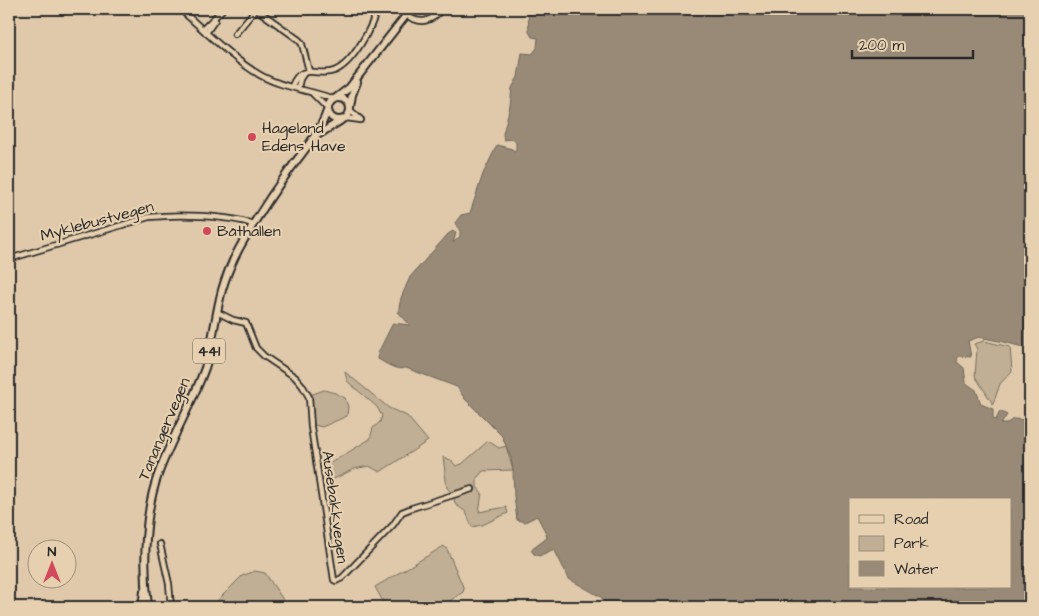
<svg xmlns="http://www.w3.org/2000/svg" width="1039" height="616" font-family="'Architects Daughter',sans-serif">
  <rect width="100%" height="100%" fill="#dfc9aa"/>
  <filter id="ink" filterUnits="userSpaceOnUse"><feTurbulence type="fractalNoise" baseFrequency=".02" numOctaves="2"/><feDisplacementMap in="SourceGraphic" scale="10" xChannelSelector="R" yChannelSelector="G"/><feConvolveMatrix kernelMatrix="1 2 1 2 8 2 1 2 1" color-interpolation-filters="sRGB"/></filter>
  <g filter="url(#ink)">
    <g fill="#c0af94" stroke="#766d60">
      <path d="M 984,341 L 1010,347 L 1012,371 L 1000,384 L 993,404 L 975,376 L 977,349 L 974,344 Z"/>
      <path d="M 345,372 L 389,408 L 407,416 L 428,441 L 380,472 L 369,466 L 354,469 L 326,483 L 324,467 L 370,439 L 373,428 L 380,422 L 382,416 L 377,407 L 347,381 Z"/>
      <path d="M 324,390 L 335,393 L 345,398 L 348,407 L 347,416 L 322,427 L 314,425 L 310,395 Z"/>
      <path d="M 488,441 L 499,448 L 506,446 L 513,470 L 483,471 L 477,478 L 477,487 L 482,493 L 479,512 L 506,507 L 508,513 L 482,525 L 472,527 L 466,512 L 455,504 L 453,494 L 447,488 L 443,457 L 451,460 L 456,466 L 462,464 Z"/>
      <path d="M 444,546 L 447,549 L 464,589 L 463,592 L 441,607 L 386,607 L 375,587 Z"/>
      <path d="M 255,571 L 265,573 L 288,607 L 207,607 L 216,602 L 242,576 Z"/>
    </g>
    <path fill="#988a77" stroke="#6c6459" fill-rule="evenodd" d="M 529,9 L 1030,9 L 1030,349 L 1004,342 L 979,337 L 968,341 L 971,357 L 958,356 L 957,362 L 964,368 L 966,383 L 976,390 L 981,404 L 993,409 L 993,419 L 996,420 L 1000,411 L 1007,415 L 1001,424 L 1006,424 L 1013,419 L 1030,420 L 1030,607 L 607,607 L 601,597 L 569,579 L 554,549 L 539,556 L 534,554 L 531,550 L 547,538 L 546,533 L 537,516 L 525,522 L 517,520 L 514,496 L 513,470 L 511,458 L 502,436 L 465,399 L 457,387 L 406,368 C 396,371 387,364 378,359 L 378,353 L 393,323 L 410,325 L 398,312 L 401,298 L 410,277 L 448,234 L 453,231 L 456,233 L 453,243 L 460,236 L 460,231 L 455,223 L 461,215 L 470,213 L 483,174 L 497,145 L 512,149 L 514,151 L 516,149 L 516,142 L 512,139 L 504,140 L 503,134 L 510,106 L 512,88 L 518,77 L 522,53 L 532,54 L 537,48 L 538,38 L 532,37 L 529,32 L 528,11 ZM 850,500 L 1010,500 L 1010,587 L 850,587 Z"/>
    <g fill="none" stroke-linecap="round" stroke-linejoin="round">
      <defs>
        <g id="street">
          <path d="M 180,9 C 205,31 231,58 260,75 C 283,88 310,90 334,99"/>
          <path d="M 256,9 L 299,40 L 302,44 L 309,71"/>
          <path d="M 308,11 L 312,9"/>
          <path d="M 406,15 C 421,25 431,22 442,9"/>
          <path d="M 203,29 L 223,9"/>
          <path d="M 206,33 L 215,20"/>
          <path d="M 235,34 L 256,9"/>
          <path d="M 292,86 C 301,62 318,77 334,71 C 353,64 372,27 377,9"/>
          <path d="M 298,88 L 300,79 L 304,73"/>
          <path d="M 313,94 L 327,108"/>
          <path d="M 350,110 L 360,119"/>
          <path d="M 346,118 L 361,120"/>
          <path d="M 9,259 L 149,217 C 177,214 226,215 253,224"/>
          <path d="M 217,312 L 233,320 L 246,323 L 256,348 L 264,356 L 295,377 L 302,385 L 309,397 L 311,427 L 334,580 L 336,581 L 342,578 L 393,525 L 402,512 L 412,508 L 472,489"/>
          <path d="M 160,544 L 169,584 L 171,607"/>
        </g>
        <path id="secondary" d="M 422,9 L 426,11 L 432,9"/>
        <g id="primary">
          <circle cx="339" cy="109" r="11"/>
          <path d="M 336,98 L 349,88 L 411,9"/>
          <path d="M 350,107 L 352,95 L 357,82"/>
          <path d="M 316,136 L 340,121"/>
          <path d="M 142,607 L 144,591"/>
          <path d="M 148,607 C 143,565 144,512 159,472 C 172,437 192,404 205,368 C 213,343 215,316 222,290 C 227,272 235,255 245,238 C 259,214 274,191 291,168 C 304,150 320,133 327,111"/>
        </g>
      </defs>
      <use href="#street" stroke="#2b2b2b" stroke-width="8"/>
      <use href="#secondary" stroke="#2b2b2b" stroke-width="9"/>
      <use href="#primary" stroke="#2b2b2b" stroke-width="10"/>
      <use href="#street" stroke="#e6d0af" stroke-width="4.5"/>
      <use href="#secondary" stroke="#e6d0af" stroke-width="5.5"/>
      <use href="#primary" stroke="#e6d0af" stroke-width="6"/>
    </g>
  </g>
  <g fill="#d1495b" stroke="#e6d0af" stroke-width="2">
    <circle cx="252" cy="137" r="5"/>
    <circle cx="207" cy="231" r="5"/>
  </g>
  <g text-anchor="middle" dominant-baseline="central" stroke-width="4.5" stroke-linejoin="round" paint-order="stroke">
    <rect fill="#e6d0af" stroke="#635c53" stroke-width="1" x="193" y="338.5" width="32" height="25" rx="4"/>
    <g font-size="15" font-weight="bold" fill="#2b2b2b">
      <text x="209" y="351">441</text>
    </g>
    <g font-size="16" fill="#2b2b2b" stroke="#e6d0af" text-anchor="start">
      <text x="262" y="128">Hageland<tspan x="262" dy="18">Edens Have</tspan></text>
      <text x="217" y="231">Båthallen</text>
    </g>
    <g font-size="16" fill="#2b2b2b" stroke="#e6d0af">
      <text transform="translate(97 221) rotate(-15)">Myklebustvegen</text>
      <text transform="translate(164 429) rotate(-67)">Tanangervegen</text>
      <text transform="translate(335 507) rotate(82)">Ausebakkvegen</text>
    </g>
  </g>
  <rect width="1039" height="616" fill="none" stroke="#e6d0af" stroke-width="30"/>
  <rect x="15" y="15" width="1009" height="586" fill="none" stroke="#2b2b2b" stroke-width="2" filter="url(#ink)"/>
  <rect x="849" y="498" width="162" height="90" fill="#e6d0af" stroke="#9b8e7a"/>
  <rect x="859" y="515" width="25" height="8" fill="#e6d0af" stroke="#9b8e7a"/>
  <text x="894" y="524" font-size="15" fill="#2b2b2b">Road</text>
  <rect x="859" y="536" width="25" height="15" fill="#c0af94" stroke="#9b8e7a"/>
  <text x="894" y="548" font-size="15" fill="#2b2b2b">Park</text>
  <rect x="859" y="561" width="25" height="15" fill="#988a77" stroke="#9b8e7a"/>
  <text x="894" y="574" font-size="15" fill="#2b2b2b">Water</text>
  <g transform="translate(52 564)"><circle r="24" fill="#e6d0af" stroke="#9b8e7a"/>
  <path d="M0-4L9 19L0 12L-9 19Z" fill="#d1495b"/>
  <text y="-8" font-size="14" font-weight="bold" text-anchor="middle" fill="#2b2b2b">N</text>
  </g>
  <path d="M852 50v8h121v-8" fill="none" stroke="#2b2b2b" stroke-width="2.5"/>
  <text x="859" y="50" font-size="15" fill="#2b2b2b" stroke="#e6d0af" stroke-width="4" paint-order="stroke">200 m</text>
</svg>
